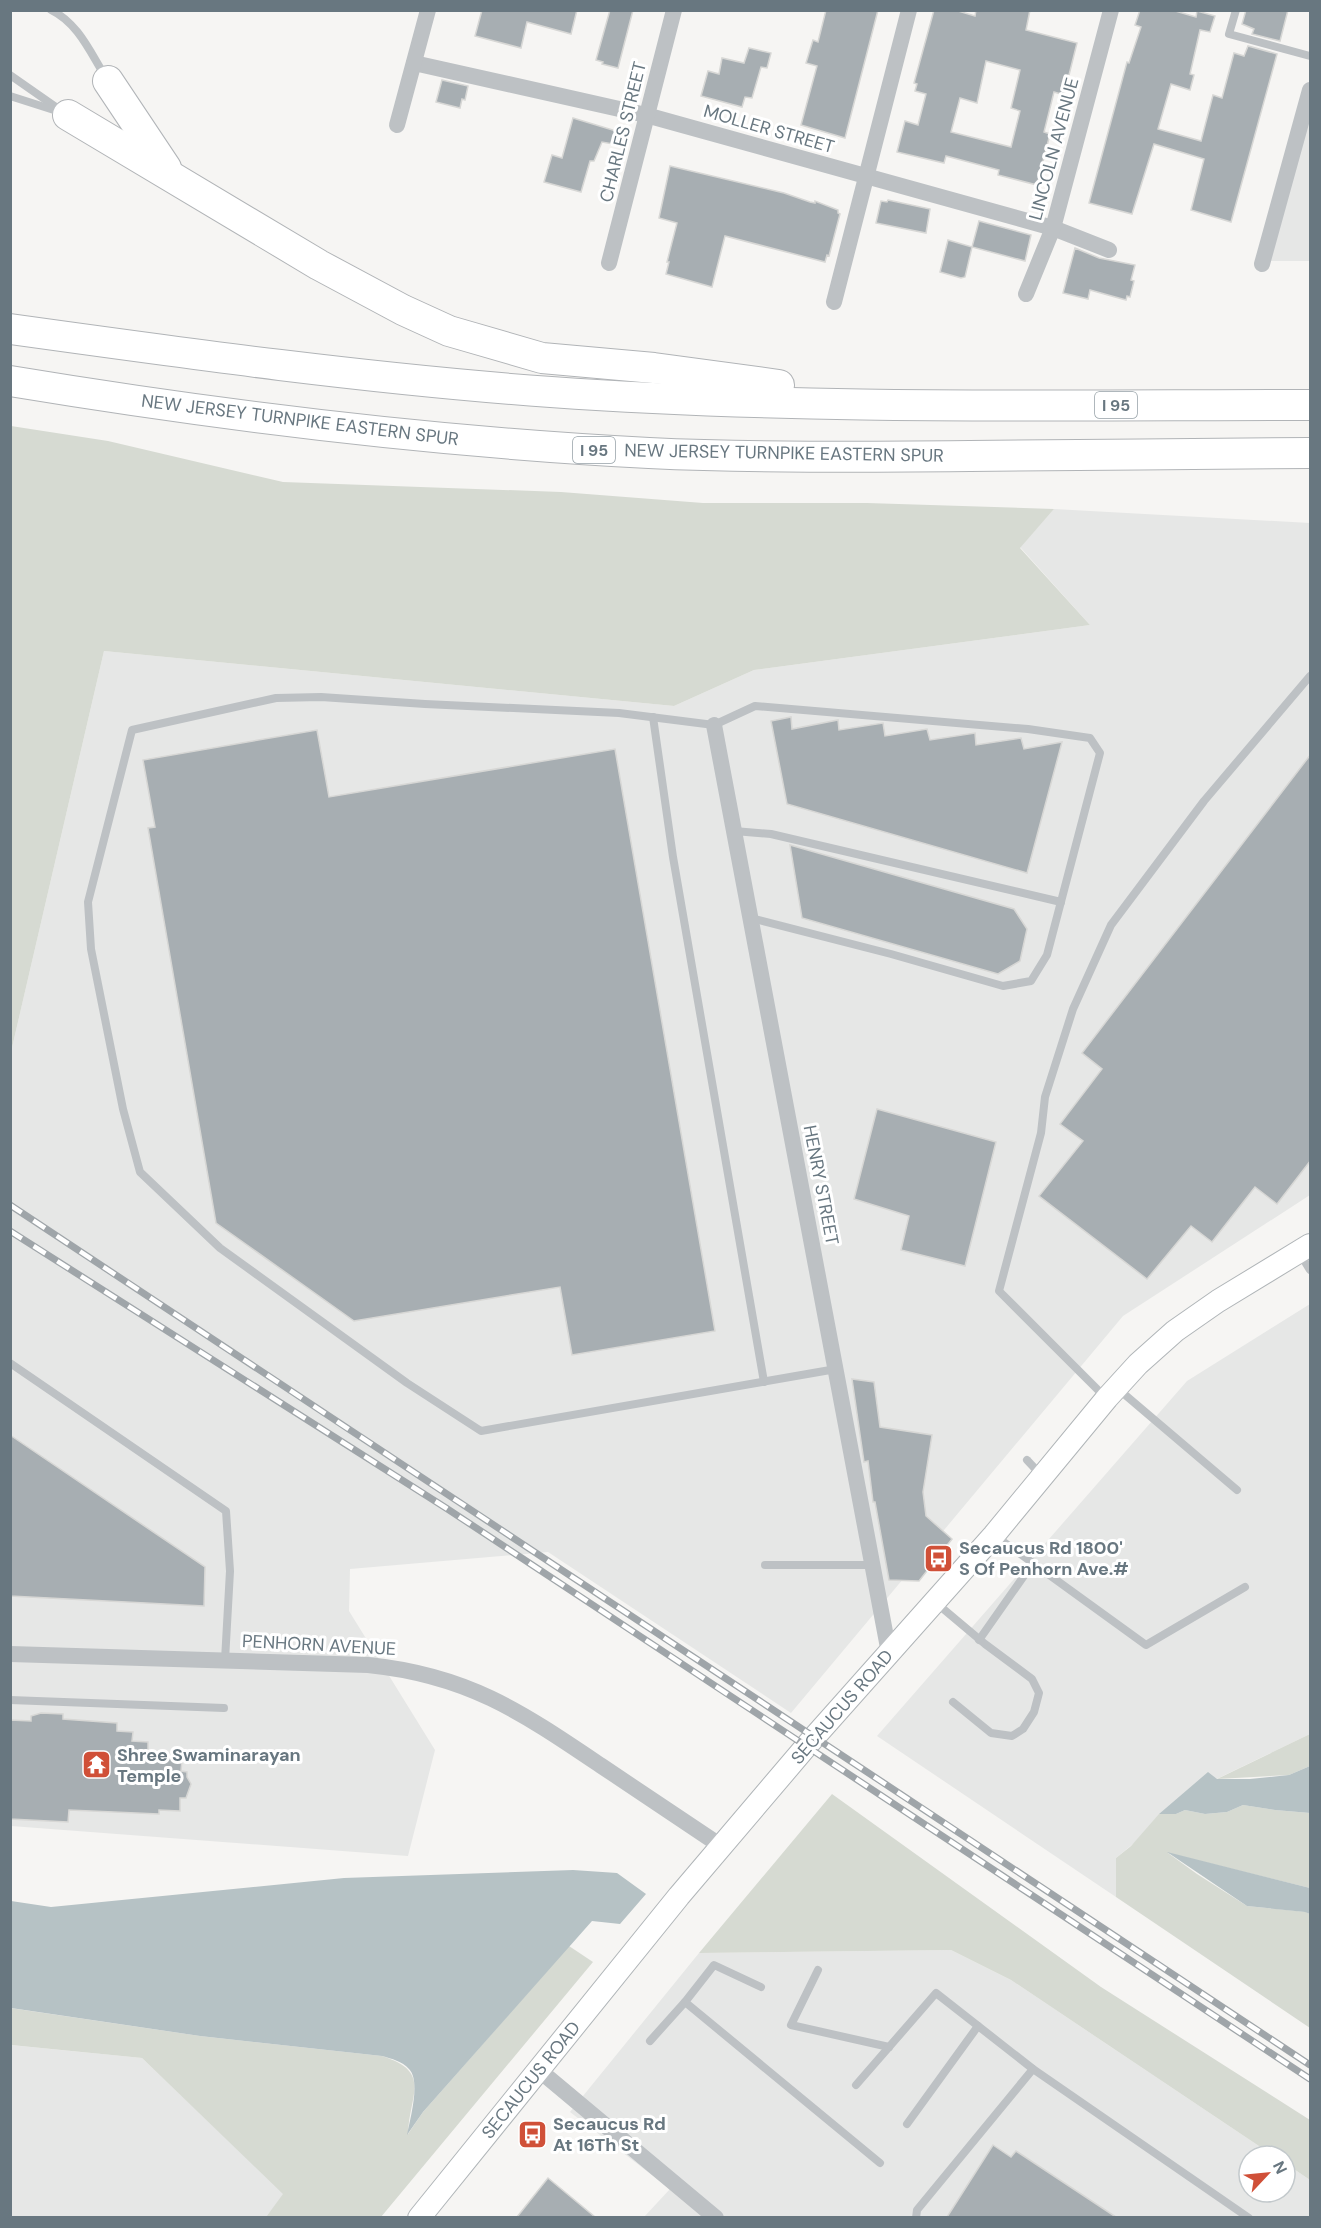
<svg xmlns="http://www.w3.org/2000/svg" width="1321" height="2228" font-family="'DM Sans',sans-serif">
  <rect width="100%" height="100%" fill="#f6f5f3"/>
  <g fill="#e6e7e6">
    <path d="M 1310,107 L 1310,261 L 1264,261 Z"/>
    <path d="M 1054,509 L 1310,523 L 1310,1195 L 1123,1316 L 791,1713 L 548,1552 L 350,1569 L 349,1611 L 435,1750 L 408,1856 L 11,1826 L 11,1052 L 104,651 L 674,706 L 754,670 L 1090,625 L 1020,547 Z"/>
    <path d="M 1310,1304 L 1310,1734 L 1204,1785 L 1116,1858 L 1116,1897 L 877,1736 L 1187,1381 Z"/>
    <path d="M 951,1950 L 1011,1980 L 1274,2156 L 1249,2156 L 1249,2192 L 1285,2192 L 1285,2163 L 1310,2180 L 1310,2217 L 644,2217 L 670,2189 L 570,2112 L 699,1953 Z"/>
    <path d="M 10,2045 L 142,2058 L 284,2194 L 266,2217 L 11,2217 Z"/>
  </g>
  <g fill="#d6dad2">
    <path d="M 11,426 L 108,441 L 283,482 L 561,492 L 703,503 L 867,503 L 1054,509 L 1020,548 L 1090,625 L 754,670 L 674,706 L 104,651 L 11,1052 Z"/>
    <path d="M 1310,1734 L 1310,1766 L 1289,1775 L 1217,1779 Z"/>
    <path d="M 832,1794 L 1101,1987 L 1310,2120 L 1310,2180 L 1285,2163 L 1285,2156 L 1274,2156 L 1011,1980 L 951,1950 L 699,1953 Z"/>
    <path d="M 1243,1805 L 1275,1810 L 1310,1813 L 1310,1888 L 1168,1853 L 1197,1874 L 1247,1906 L 1306,1912 L 1310,1914 L 1310,2028 L 1116,1897 L 1116,1858 L 1131,1846 L 1159,1814 L 1176,1814 L 1185,1810 L 1205,1814 L 1227,1812 Z"/>
    <path d="M 569,1946 L 593,1962 L 381,2217 L 266,2217 L 283,2194 L 142,2058 L 11,2045 L 10,2008 L 200,2036 L 382,2056 C 433,2072 409,2095 408,2134 L 423,2112 Z"/>
  </g>
  <g fill="#b6c2c5">
    <path d="M 1310,1766 L 1310,1813 L 1275,1810 L 1243,1805 L 1227,1812 L 1205,1814 L 1185,1810 L 1176,1814 L 1159,1814 L 1208,1772 L 1217,1779 L 1250,1779 L 1289,1775 Z"/>
    <path d="M 1167,1852 L 1310,1888 L 1310,1914 L 1305,1912 L 1247,1906 Z"/>
    <path d="M 573,1870 L 617,1873 L 646,1894 L 620,1924 L 592,1921 L 423,2112 L 407,2135 C 410,2119 421,2081 409,2069 C 402,2061 392,2059 382,2056 L 200,2036 L 11,2008 L 11,1901 L 51,1907 L 344,1878 Z"/>
  </g>
  <g fill="#a7aeb2" stroke="#d7d7d5" stroke-width="1.5" fill-rule="evenodd">
    <path d="M 482,10 L 577,10 L 571,34 L 527,22 L 521,48 L 475,36 Z"/>
    <path d="M 610,10 L 633,10 L 618,68 L 602,64 L 603,62 L 596,60 Z"/>
    <path d="M 826,10 L 878,10 L 845,138 L 801,125 L 817,66 L 806,63 L 813,40 L 818,42 Z"/>
    <path d="M 934,10 L 955,10 L 975,16 L 976,10 L 1030,10 L 1026,30 L 1077,43 L 1064,95 L 1054,92 L 1044,132 L 1050,134 L 1037,185 L 998,175 L 999,170 L 946,156 L 944,163 L 897,152 L 905,121 L 918,125 L 926,94 L 915,91 L 917,84 L 914,83 ZM 986,61 L 1020,70 L 1011,108 L 1020,111 L 1011,147 L 951,132 L 960,98 L 977,103 Z"/>
    <path d="M 1140,10 L 1172,10 L 1196,17 L 1197,11 L 1215,16 L 1210,32 L 1200,30 L 1190,74 L 1194,75 L 1190,90 L 1171,84 L 1158,129 L 1201,141 L 1213,95 L 1222,98 L 1234,53 L 1244,56 L 1248,46 L 1277,54 L 1231,222 L 1191,210 L 1204,159 L 1154,144 L 1132,214 L 1089,203 L 1127,62 L 1129,63 L 1141,27 L 1135,25 Z"/>
    <path d="M 1246,10 L 1288,10 L 1280,41 L 1252,34 L 1254,29 L 1242,24 Z"/>
    <path d="M 749,48 L 771,53 L 767,68 L 761,67 L 752,98 L 745,97 L 742,107 L 701,96 L 708,71 L 719,74 L 722,58 L 744,63 Z"/>
    <path d="M 442,80 L 468,86 L 465,100 L 462,99 L 460,108 L 436,102 Z"/>
    <path d="M 573,118 L 616,131 L 613,144 L 602,142 L 594,161 L 590,161 L 581,192 L 544,182 L 552,155 L 562,158 Z"/>
    <path d="M 670,166 L 784,193 L 810,202 L 815,203 L 815,201 L 838,210 L 838,213 L 840,214 L 829,256 L 827,255 L 825,262 L 725,236 L 712,287 L 666,274 L 669,262 L 667,262 L 677,223 L 659,218 Z"/>
    <path d="M 888,200 L 930,209 L 926,233 L 876,223 L 881,201 L 887,202 Z"/>
    <path d="M 979,221 L 1031,235 L 1025,261 L 972,247 Z"/>
    <path d="M 948,240 L 972,247 L 965,277 L 961,278 L 940,272 Z"/>
    <path d="M 1075,248 L 1099,258 L 1135,265 L 1131,280 L 1134,281 L 1130,297 L 1127,296 L 1126,300 L 1090,290 L 1088,299 L 1063,293 Z"/>
    <path d="M 791,717 L 792,729 L 838,720 L 839,730 L 883,723 L 885,736 L 927,729 L 930,740 L 975,733 L 976,745 L 1021,738 L 1024,749 L 1062,742 L 1027,873 L 787,804 L 771,721 Z"/>
    <path d="M 317,730 L 329,797 L 615,749 L 715,1331 L 572,1355 L 560,1287 L 354,1321 L 216,1223 L 148,828 L 155,827 L 143,760 Z"/>
    <path d="M 1311,754 L 1311,1160 L 1277,1204 L 1255,1187 L 1212,1242 L 1191,1226 L 1147,1279 L 1039,1196 L 1083,1141 L 1060,1124 L 1102,1069 L 1082,1053 Z"/>
    <path d="M 790,845 L 1014,909 L 1027,929 L 1020,961 L 998,974 L 802,918 Z"/>
    <path d="M 877,1109 L 996,1142 L 965,1266 L 901,1250 L 909,1216 L 854,1199 Z"/>
    <path d="M 852,1379 L 874,1382 L 880,1427 L 932,1435 L 923,1492 L 926,1516 L 952,1539 L 919,1581 L 889,1580 L 875,1502 L 873,1502 L 868,1461 L 864,1462 Z"/>
    <path d="M 10,1435 L 205,1567 L 204,1606 L 10,1596 Z"/>
    <path d="M 41,1713 L 63,1714 L 63,1719 L 117,1723 L 117,1731 L 133,1732 L 132,1741 L 148,1742 L 148,1751 L 163,1752 L 163,1757 L 182,1759 L 181,1771 L 187,1772 L 187,1777 L 191,1784 L 186,1798 L 180,1798 L 180,1811 L 159,1810 L 159,1814 L 69,1810 L 68,1822 L 10,1819 L 10,1720 L 31,1721 L 31,1716 Z"/>
    <path d="M 993,2145 L 1011,2157 L 1016,2151 L 1116,2217 L 947,2217 Z"/>
    <path d="M 548,2178 L 595,2217 L 517,2217 Z"/>
  </g>
  <g fill="none" stroke-linecap="round" stroke-linejoin="round">
    <defs>
      <path id="secondary" d="M 419,2218 L 679,1896 L 809,1743 L 994,1535 L 1107,1398 L 1138,1364 L 1175,1331 L 1218,1301 L 1310,1245"/>
      <g id="motorway">
        <path d="M 108,81 L 166,168"/>
        <path d="M 68,115 L 319,265 L 403,310 L 449,331 L 542,358 L 654,368 L 779,385"/>
        <path d="M 10,329 C 190,354 370,379 551,392 C 803,410 1057,405 1310,405"/>
        <path d="M 10,381 C 222,416 434,442 649,453 C 755,458 863,457 970,456 C 1083,455 1197,454 1310,453"/>
      </g>
    </defs>
    <use href="#secondary" stroke="#b0b5b8" stroke-width="24"/>
    <use href="#motorway" stroke="#b1b4b7" stroke-width="32"/>
    <g stroke="#bdc1c4" stroke-width="8">
      <path d="M 51,10 C 78,23 90,52 105,76"/>
      <path d="M 1236,10 L 1229,34 L 1310,56"/>
      <path d="M 10,75 L 63,112"/>
      <path d="M 10,96 L 57,111"/>
      <path d="M 653,717 L 673,857 L 764,1382"/>
      <path d="M 734,831 L 771,834 L 1061,902"/>
      <path d="M 751,918 L 891,954 L 1003,986 L 1031,981 L 1047,955 L 1100,753 L 1090,738 L 1028,729 L 755,706 L 714,725 L 619,713 L 425,704 L 321,697 L 276,698 L 132,730 L 88,902 L 91,949 L 123,1109 L 140,1172 L 220,1248 L 407,1383 L 481,1431 L 836,1369"/>
      <path d="M 1299,1252 L 1310,1270"/>
      <path d="M 10,1363 L 226,1511 L 230,1571 L 225,1660"/>
      <path d="M 1117,1388 L 1237,1490"/>
      <path d="M 1106,1398 L 999,1291 L 1041,1133 L 1045,1097 L 1073,1009 L 1111,925 L 1204,801 L 1310,676"/>
      <path d="M 1027,1460 L 1041,1475"/>
      <path d="M 994,1535 L 1146,1645 L 1245,1587"/>
      <path d="M 765,1565 L 873,1565"/>
      <path d="M 935,1602 L 985,1644 L 1032,1679 L 1039,1693 L 1034,1712 L 1023,1729 L 1012,1736 L 991,1733 L 953,1702"/>
      <path d="M 979,1640 L 1033,1563"/>
      <path d="M 10,1700 L 224,1708"/>
      <path d="M 818,1970 L 791,2025 L 889,2047"/>
      <path d="M 685,2002 L 714,1965 L 761,1987"/>
      <path d="M 650,2041 L 685,2002 L 880,2163"/>
      <path d="M 856,2085 L 936,1993 L 1033,2069 L 1249,2218"/>
      <path d="M 907,2124 L 978,2026"/>
      <path d="M 916,2218 L 917,2210 L 1033,2069"/>
    </g>
    <g stroke="#bdc1c4" stroke-width="16">
      <path d="M 414,63 L 646,115 L 1053,228 L 1109,250"/>
      <path d="M 397,125 L 428,10"/>
      <path d="M 609,263 L 674,10"/>
      <path d="M 1262,264 L 1310,90"/>
      <path d="M 1026,294 L 1053,228 L 1111,10"/>
      <path d="M 834,302 L 909,10"/>
      <path d="M 714,725 L 889,1653"/>
      <path d="M 10,1654 L 368,1665 C 467,1675 520,1711 600,1765 C 640,1792 680,1819 721,1846"/>
      <path d="M 539,2070 L 716,2218"/>
    </g>
    <use href="#secondary" stroke="#fff" stroke-width="22"/>
    <use href="#motorway" stroke="#fff" stroke-width="30"/>
    <defs>
      <g id="rail">
        <path d="M 10,1205 L 1310,2065"/>
        <path d="M 10,1231 L 446,1508 L 1310,2079"/>
      </g>
    </defs>
    <use href="#rail" stroke="#9fa5a9" stroke-width="7"/>
    <use href="#rail" stroke="#fff" stroke-width="4.5" stroke-dasharray="14" stroke-linecap="butt"/>
  </g>
  <defs>
    <symbol id="bus-square" viewBox="-11 -11 22 22"><rect x="-9" y="-9" width="18" height="18" rx="4" fill="#d05038" stroke="#fff"/><path d="M-5-6H5V4H4V6H2V4H-2V6H-4V4H-5ZM-3.5-4V0h7V-4ZM-3.5 1.2v1.5H-2V1.2ZM2 1.2v1.5H3.5V1.2Z" fill="#fff"/></symbol>
    <symbol id="temple-square" viewBox="-11 -11 22 22"><rect x="-9" y="-9" width="18" height="18" rx="4" fill="#d05038" stroke="#fff"/><path d="M0-6L5-2H3V0L6.5 2.5H4V6H1.5V3h-3V6H-4V2.5H-6.5L-3 0V-2H-5Z" fill="#fff"/></symbol>
  </defs>
  <g fill-rule="evenodd">
    <use href="#bus-square" x="922" y="1542" width="33" height="33"/>
    <use href="#temple-square" x="80" y="1748" width="33" height="33"/>
    <use href="#bus-square" x="516" y="2118" width="33" height="33"/>
  </g>
  <g text-anchor="middle" dominant-baseline="central" stroke-width="6" stroke-linejoin="round" paint-order="stroke">
    <g fill="#fff" stroke="#95a0a6" stroke-width="1.5">
      <rect x="1095" y="392" width="42" height="26" rx="4.5"/>
      <rect x="573" y="437" width="42" height="26" rx="4.5"/>
    </g>
    <g font-size="16" font-weight="bold" fill="#687780">
      <text x="1116" y="405">I 95</text>
      <text x="594" y="450">I 95</text>
    </g>
    <g font-size="18" fill="#687780" stroke="#fff">
      <text transform="translate(769 129) rotate(16)">MOLLER STREET</text>
      <text transform="translate(623 132) rotate(-76)">CHARLES STREET</text>
      <text transform="translate(1054 149) rotate(-75)">LINCOLN AVENUE</text>
      <text transform="translate(300 420) rotate(7)">NEW JERSEY TURNPIKE EASTERN SPUR</text>
      <text transform="translate(784 453) rotate(1)">NEW JERSEY TURNPIKE EASTERN SPUR</text>
      <text transform="translate(821 1185) rotate(79)">HENRY STREET</text>
      <text transform="translate(319 1645) rotate(3)">PENHORN AVENUE</text>
      <text transform="translate(842 1707) rotate(-49)">SECAUCUS ROAD</text>
      <text transform="translate(531 2080) rotate(-51)">SECAUCUS ROAD</text>
    </g>
    <g font-size="18" font-weight="bold" fill="#687780" stroke="#fff" text-anchor="start">
      <text x="959" y="1548">Secaucus Rd 1800'<tspan x="959" dy="21">S Of Penhorn Ave.#</tspan></text>
      <text x="117" y="1755">Shree Swaminarayan<tspan x="117" dy="21">Temple</tspan></text>
      <text x="553" y="2124">Secaucus Rd<tspan x="553" dy="21">At 16Th St</tspan></text>
    </g>
  </g>
  <rect width="1321" height="2228" fill="none" stroke="#687780" stroke-width="24"/>
  <g transform="translate(1267 2174) rotate(64)"><circle r="28" fill="#ffffff" stroke="#c3c9cc" stroke-width="1.5"/>
  <path d="M0-4.5L10 22L0 15L-10 22Z" fill="#d05038"/>
  <text y="-9" font-size="16" font-weight="bold" text-anchor="middle" fill="#687780">N</text>
  </g>
</svg>
